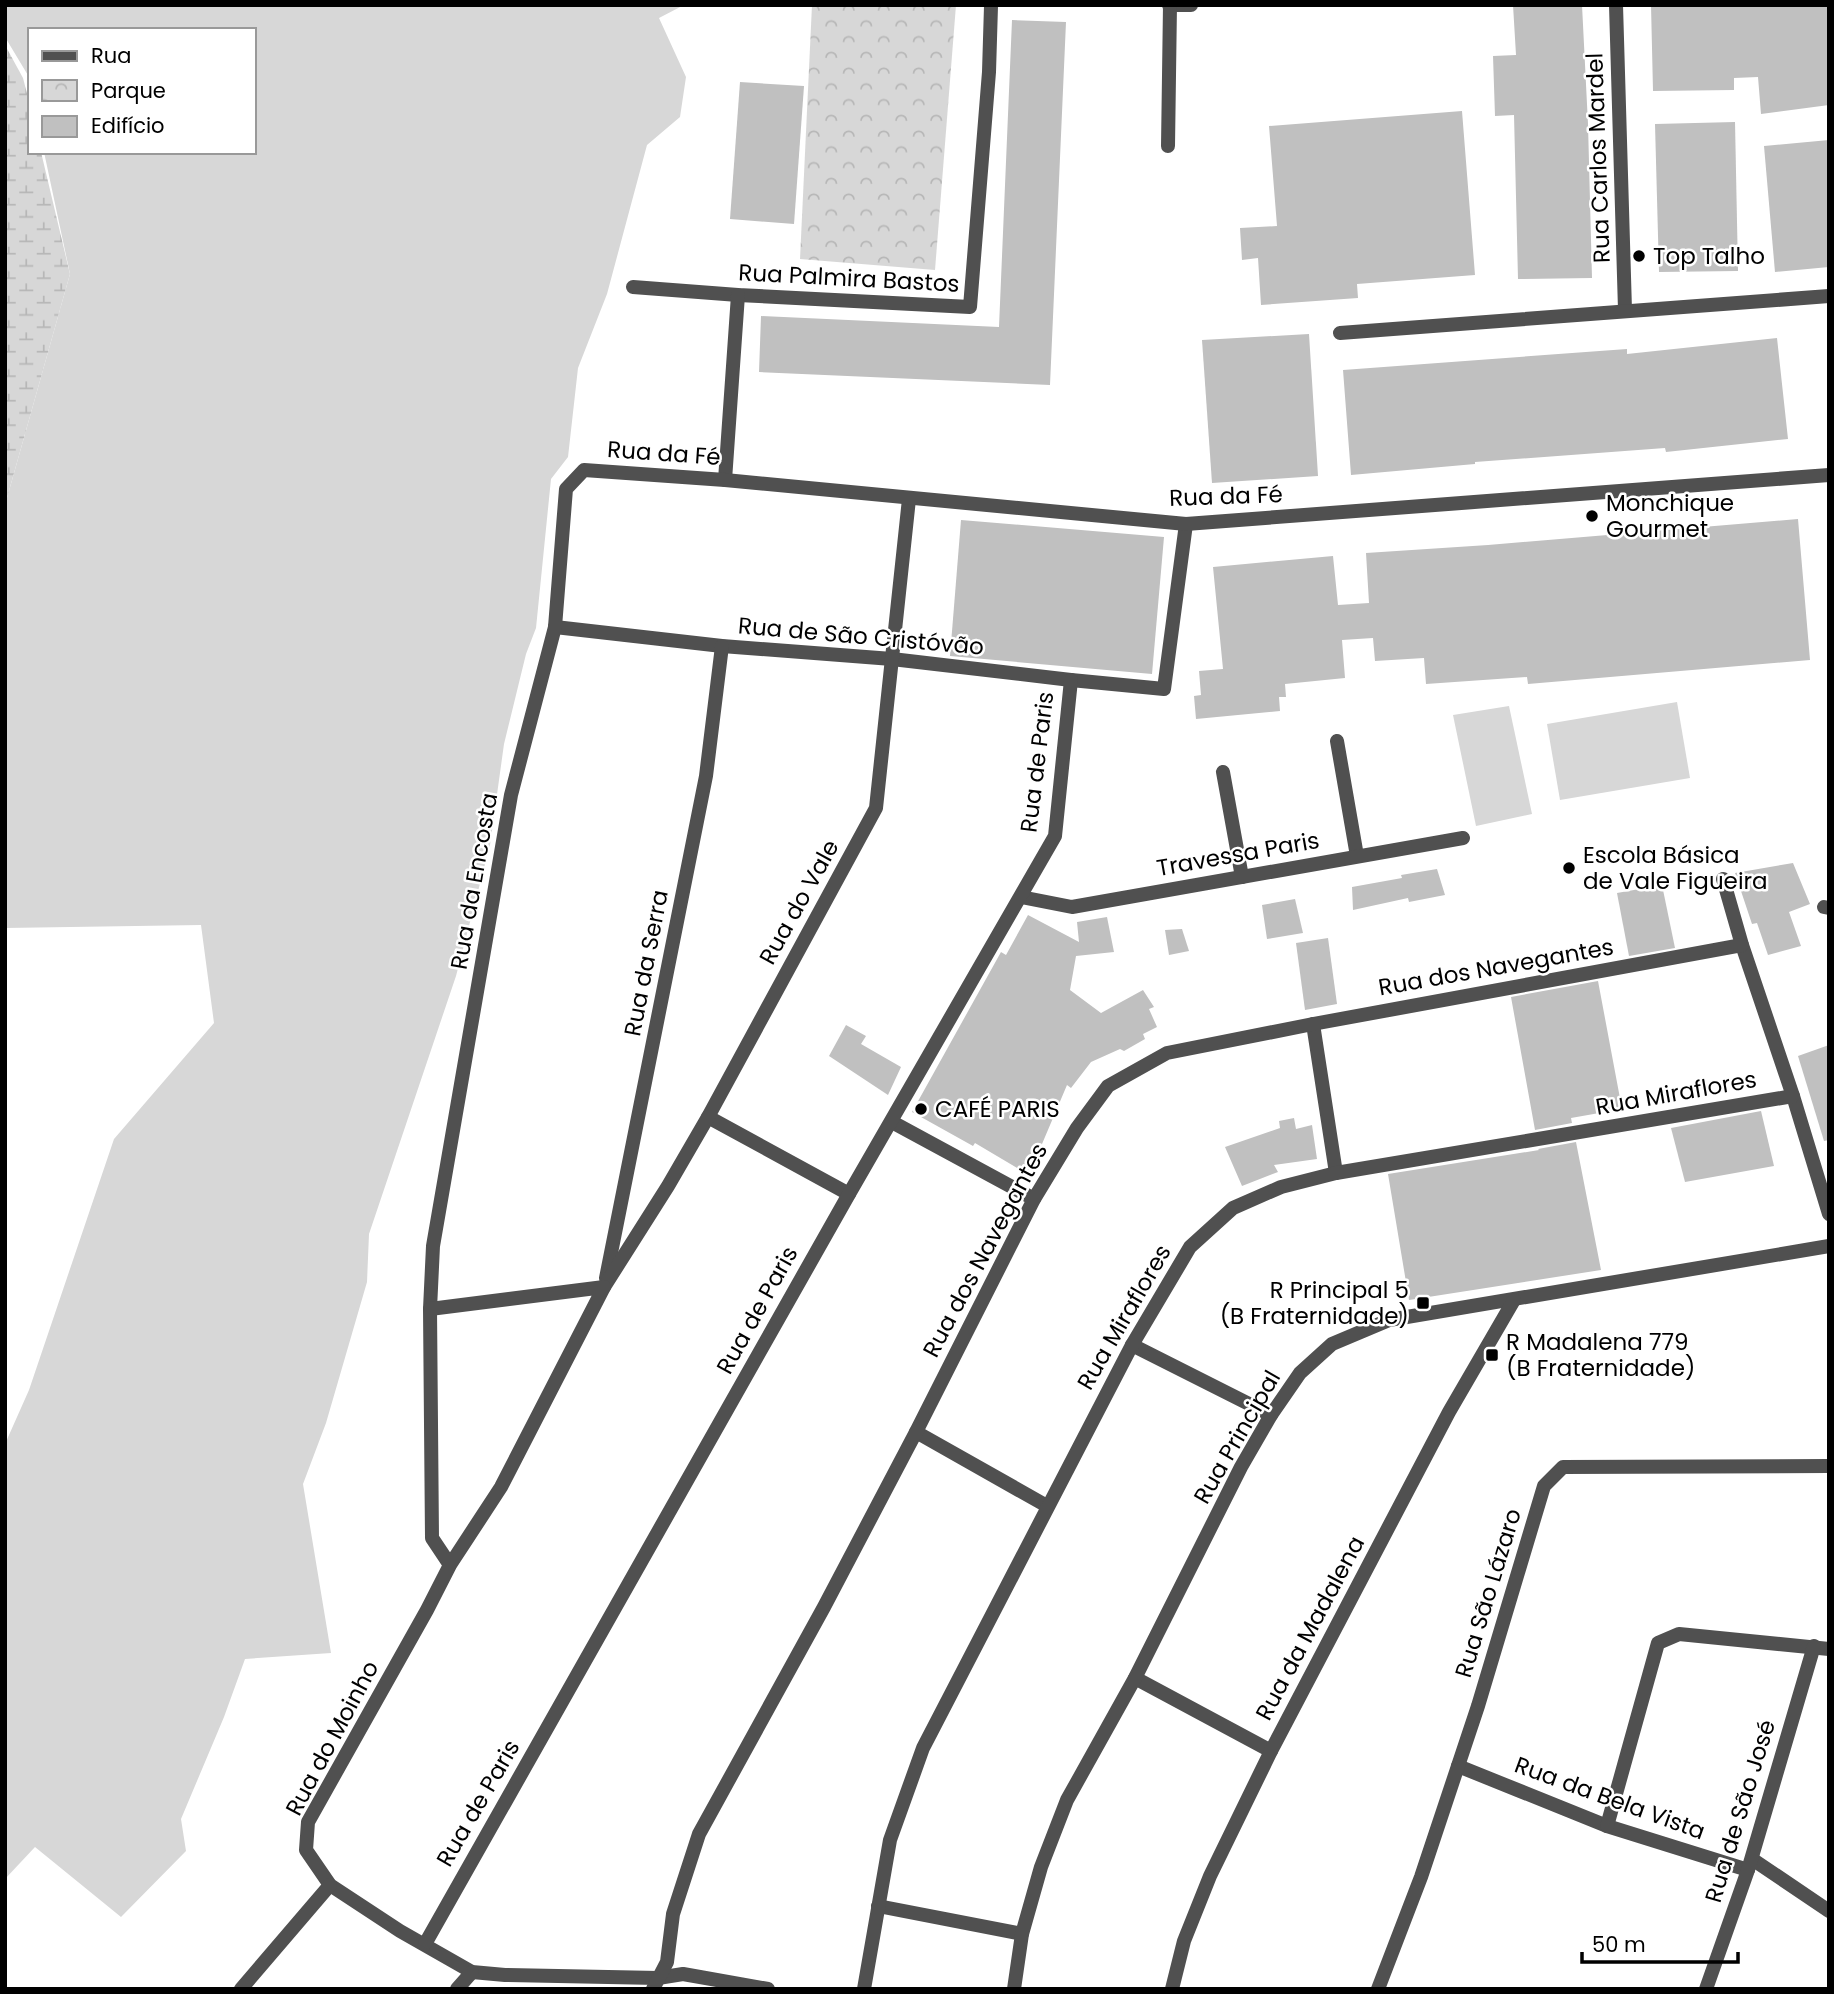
<svg xmlns="http://www.w3.org/2000/svg" width="1834" height="1994" font-family="Poppins,sans-serif">
  <defs>
    <pattern id="wetland-marsh" width="20" height="14" patternUnits="userSpaceOnUse" patternTransform="scale(1.75)"><rect width="20" height="14" fill="#d7d7d7"/><path d="M1 5h8M5 5V1M11 12h8M15 12V8" fill="none" stroke="#b7b7b7"/></pattern>
    <pattern id="park-crowns" width="20" height="18" patternUnits="userSpaceOnUse" patternTransform="scale(1.75)"><rect width="20" height="18" fill="#d7d7d7"/><path d="M2 6a3 3 0 1 1 6 0M12 15a3 3 0 1 1 6 0" fill="none" stroke="#b7b7b7"/></pattern>
  </defs>
  <rect width="100%" height="100%" fill="#fff"/>
  <g fill="#d7d7d7">
    <path d="M 5,5 L 684,5 L 659,18 L 686,77 L 680,117 L 647,145 L 607,294 L 578,368 L 568,457 L 551,479 L 536,628 L 526,654 L 504,744 L 490,845 L 456,976 L 369,1234 L 367,1282 L 326,1423 L 303,1484 L 331,1653 L 245,1659 L 224,1717 L 181,1819 L 186,1851 L 121,1917 L 35,1847 L 5,1879 L 5,1444 L 29,1390 L 114,1139 L 214,1023 L 201,925 L 5,928 L 5,505 L 70,274 L 44,152 L 254,152 L 254,30 L 30,30 L 30,82 L 29,77 L 5,37 Z"/>
    <path d="M 1677,702 L 1690,778 L 1560,800 L 1547,724 Z"/>
    <path d="M 1509,706 L 1532,814 L 1476,826 L 1453,715 Z"/>
  </g>
  <path fill="url(#wetland-marsh)" d="M 5,45 L 23,78 L 30,105 L 30,152 L 41,152 L 70,274 L 5,505 Z"/>
  <path fill="url(#park-crowns)" d="M 812,5 L 956,5 L 935,270 L 800,259 Z"/>
  <g fill="#c0c0c0">
    <path d="M 1513,5 L 1582,5 L 1588,124 L 1592,278 L 1518,279 L 1514,115 L 1495,116 L 1493,56 L 1516,55 Z"/>
    <path d="M 1651,5 L 1829,5 L 1829,105 L 1761,114 L 1758,77 L 1734,78 L 1734,90 L 1653,91 Z"/>
    <path d="M 1012,20 L 1066,22 L 1050,385 L 759,372 L 761,316 L 999,327 Z"/>
    <path d="M 740,82 L 804,86 L 794,224 L 730,219 Z"/>
    <path d="M 1462,111 L 1475,275 L 1357,284 L 1358,298 L 1261,305 L 1258,258 L 1242,260 L 1240,228 L 1277,226 L 1269,126 Z"/>
    <path d="M 1735,122 L 1738,271 L 1659,272 L 1655,124 Z"/>
    <path d="M 1829,140 L 1829,267 L 1775,272 L 1764,146 Z"/>
    <path d="M 1309,334 L 1318,476 L 1212,483 L 1202,340 Z"/>
    <path d="M 1777,338 L 1788,439 L 1666,452 L 1665,448 L 1475,462 L 1475,464 L 1351,475 L 1343,370 L 1627,349 L 1627,354 Z"/>
    <path d="M 1798,519 L 1810,660 L 1528,684 L 1527,677 L 1426,684 L 1424,658 L 1375,661 L 1373,638 L 1342,640 L 1345,678 L 1285,684 L 1286,697 L 1279,697 L 1280,711 L 1196,719 L 1194,696 L 1201,695 L 1199,671 L 1223,669 L 1213,567 L 1333,556 L 1338,605 L 1369,603 L 1366,553 L 1488,545 Z"/>
    <path d="M 961,520 L 1164,537 L 1152,674 L 950,656 Z"/>
    <path d="M 1793,863 L 1810,904 L 1789,912 L 1801,946 L 1768,955 L 1757,923 L 1752,924 L 1735,873 Z"/>
    <path d="M 1437,869 L 1445,895 L 1409,902 L 1408,898 L 1353,910 L 1352,887 L 1402,878 L 1401,875 Z"/>
    <path d="M 1662,885 L 1675,948 L 1629,956 L 1617,893 Z"/>
    <path d="M 1295,899 L 1303,933 L 1267,939 L 1262,905 Z"/>
    <path d="M 1028,915 L 1079,942 L 1077,922 L 1107,917 L 1114,952 L 1076,956 L 1070,990 L 1101,1013 L 1143,990 L 1154,1007 L 1149,1009 L 1157,1027 L 1143,1034 L 1145,1039 L 1124,1051 L 1120,1049 L 1091,1062 L 1071,1088 L 1067,1085 L 1042,1144 L 1035,1167 L 1024,1172 L 975,1143 L 973,1146 L 912,1112 L 1001,952 L 1006,955 Z"/>
    <path d="M 1182,929 L 1189,951 L 1169,955 L 1165,930 Z"/>
    <path d="M 1328,938 L 1337,1004 L 1305,1010 L 1296,943 Z"/>
    <path d="M 1598,981 L 1622,1109 L 1571,1118 L 1572,1123 L 1535,1130 L 1511,997 Z"/>
    <path d="M 846,1025 L 866,1036 L 861,1044 L 901,1067 L 888,1095 L 829,1056 Z"/>
    <path d="M 1829,1045 L 1829,1140 L 1824,1141 L 1798,1056 Z"/>
    <path d="M 1761,1111 L 1774,1166 L 1685,1182 L 1671,1128 Z"/>
    <path d="M 1294,1118 L 1296,1129 L 1312,1125 L 1317,1159 L 1274,1165 L 1278,1172 L 1242,1186 L 1225,1147 L 1280,1128 L 1279,1121 Z"/>
    <path d="M 1576,1142 L 1601,1270 L 1409,1300 L 1388,1174 L 1539,1150 L 1538,1149 Z"/>
  </g>
  <g fill="none" stroke-linecap="round" stroke-linejoin="round">
    <g stroke="#505050" stroke-width="14">
      <path d="M 1169,5 L 1191,5"/>
      <path d="M 1616,5 L 1625,310"/>
      <path d="M 1168,146 L 1170,5"/>
      <path d="M 633,287 L 738,295 L 970,307 L 989,72 L 991,6"/>
      <path d="M 1340,333 L 1829,296"/>
      <path d="M 725,480 L 738,295"/>
      <path d="M 555,627 L 722,646 L 892,659 L 1071,680 L 1164,689 L 1186,524"/>
      <path d="M 1337,741 L 1357,856"/>
      <path d="M 1223,772 L 1242,877"/>
      <path d="M 1723,879 L 1742,945 L 1793,1096 L 1829,1214"/>
      <path d="M 1021,897 L 1072,907 L 1463,838"/>
      <path d="M 1824,907 L 1829,908"/>
      <path d="M 1313,1024 L 1336,1173"/>
      <path d="M 708,1117 L 849,1194"/>
      <path d="M 892,1122 L 1034,1199"/>
      <path d="M 606,1278 L 706,776 L 722,646"/>
      <path d="M 604,1287 L 668,1186 L 708,1117 L 876,808 L 909,499"/>
      <path d="M 430,1309 L 433,1246 L 511,795 L 555,627 L 566,489 L 584,470 L 725,480 L 1186,524 L 1829,475"/>
      <path d="M 1132,1345 L 1271,1415"/>
      <path d="M 916,1432 L 1047,1506"/>
      <path d="M 450,1565 L 432,1538 L 430,1309 L 604,1287 L 501,1487 L 450,1565 L 427,1610 L 308,1822 L 306,1850 L 330,1885 L 400,1931 L 472,1972 L 505,1975 L 658,1978 L 683,1974 L 768,1989"/>
      <path d="M 1135,1678 L 1271,1751"/>
      <path d="M 1458,1766 L 1607,1826 L 1748,1870"/>
      <path d="M 1607,1826 L 1658,1643 L 1679,1634 L 1829,1649"/>
      <path d="M 1752,1859 L 1829,1911"/>
      <path d="M 878,1906 L 1022,1934"/>
      <path d="M 425,1944 L 849,1194 L 1055,836 L 1071,680"/>
      <path d="M 241,1989 L 330,1885"/>
      <path d="M 457,1989 L 472,1972"/>
      <path d="M 653,1989 L 667,1962 L 673,1914 L 699,1834 L 824,1607 L 916,1432 L 1034,1199 L 1077,1128 L 1108,1086 L 1167,1053 L 1313,1024 L 1742,945"/>
      <path d="M 864,1989 L 890,1840 L 923,1748 L 1132,1345 L 1190,1247 L 1233,1208 L 1281,1187 L 1336,1173 L 1793,1096"/>
      <path d="M 1014,1989 L 1022,1934 L 1041,1867 L 1067,1800 L 1135,1678 L 1241,1467 L 1271,1415 L 1300,1373 L 1332,1344 L 1389,1320 L 1829,1246"/>
      <path d="M 1172,1989 L 1184,1941 L 1210,1876 L 1271,1751 L 1449,1412 L 1514,1300"/>
      <path d="M 1378,1989 L 1421,1877 L 1478,1706 L 1544,1486 L 1563,1467 L 1829,1466"/>
      <path d="M 1706,1989 L 1748,1870 L 1814,1646"/>
    </g>
  </g>
  <g fill="#000" stroke="#fff" stroke-width="2.5">
    <circle cx="1639" cy="256" r="7"/>
    <circle cx="1592" cy="516" r="7"/>
    <circle cx="1569" cy="868" r="7"/>
    <circle cx="921" cy="1109" r="7"/>
    <rect x="1416" y="1296" width="14" height="14" rx="3.5"/>
    <rect x="1485" y="1348" width="14" height="14" rx="3.5"/>
  </g>
  <g text-anchor="middle" dominant-baseline="central" stroke-width="5" stroke-linejoin="round" paint-order="stroke">
    <g font-size="23" fill="#000" stroke="#fff">
      <text transform="translate(1598 158) rotate(-92)">Rua Carlos Mardel</text>
      <text transform="translate(849 278) rotate(3)">Rua Palmira Bastos</text>
      <text transform="translate(664 453) rotate(4)">Rua da Fé</text>
      <text transform="translate(1226 496) rotate(-2)">Rua da Fé</text>
      <text transform="translate(861 636) rotate(5)">Rua de São Cristóvão</text>
      <text transform="translate(1037 762) rotate(-83)">Rua de Paris</text>
      <text transform="translate(1238 854) rotate(-10)">Travessa Paris</text>
      <text transform="translate(474 881) rotate(-80)">Rua da Encosta</text>
      <text transform="translate(799 902) rotate(-61)">Rua do Vale</text>
      <text transform="translate(646 963) rotate(-79)">Rua da Serra</text>
      <text transform="translate(1496 967) rotate(-10)">Rua dos Navegantes</text>
      <text transform="translate(1676 1093) rotate(-10)">Rua Miraflores</text>
      <text transform="translate(985 1250) rotate(-62)">Rua dos Navegantes</text>
      <text transform="translate(757 1310) rotate(-61)">Rua de Paris</text>
      <text transform="translate(1124 1317) rotate(-60)">Rua Miraflores</text>
      <text transform="translate(1237 1437) rotate(-60)">Rua Principal</text>
      <text transform="translate(1488 1593) rotate(-73)">Rua São Lázaro</text>
      <text transform="translate(1310 1628) rotate(-62)">Rua da Madalena</text>
      <text transform="translate(332 1738) rotate(-62)">Rua do Moinho</text>
      <text transform="translate(1610 1798) rotate(20)">Rua da Bela Vista</text>
      <text transform="translate(478 1803) rotate(-60)">Rua de Paris</text>
      <text transform="translate(1740 1811) rotate(-73)">Rua de São José</text>
    </g>
    <g font-size="23" fill="#000" stroke="#fff" text-anchor="start">
      <text x="1653" y="256">Top Talho</text>
      <text x="1606" y="503">Monchique<tspan x="1606" dy="26">Gourmet</tspan></text>
      <text x="1583" y="855">Escola Básica<tspan x="1583" dy="26">de Vale Figueira</tspan></text>
      <text x="935" y="1109">CAFÉ PARIS</text>
      <text x="1409" y="1290" text-anchor="end">R Principal 5<tspan x="1409" dy="26">(B Fraternidade)</tspan></text>
      <text x="1506" y="1342">R Madalena 779<tspan x="1506" dy="26">(B Fraternidade)</tspan></text>
    </g>
  </g>
  <rect width="1834" height="1994" fill="none" stroke="#000000" stroke-width="14"/>
  <rect x="28" y="28" width="228" height="126" fill="#ffffff" stroke="#999999" stroke-width="2"/>
  <rect x="42" y="51" width="35" height="10" fill="#505050" stroke="#999999" stroke-width="2"/>
  <text x="91" y="63" font-size="21" fill="#000000">Rua</text>
  <rect x="42" y="80" width="35" height="21" fill="url(#park-crowns)" stroke="#999999" stroke-width="2"/>
  <text x="91" y="98" font-size="21" fill="#000000">Parque</text>
  <rect x="42" y="116" width="35" height="21" fill="#c0c0c0" stroke="#999999" stroke-width="2"/>
  <text x="91" y="133" font-size="21" fill="#000000">Edifício</text>
  <path d="M1582 1952v10h156v-10" fill="none" stroke="#000000" stroke-width="3.5"/>
  <text x="1592" y="1952" font-size="21" fill="#000000" stroke="#ffffff" stroke-width="5" paint-order="stroke">50 m</text>
</svg>
